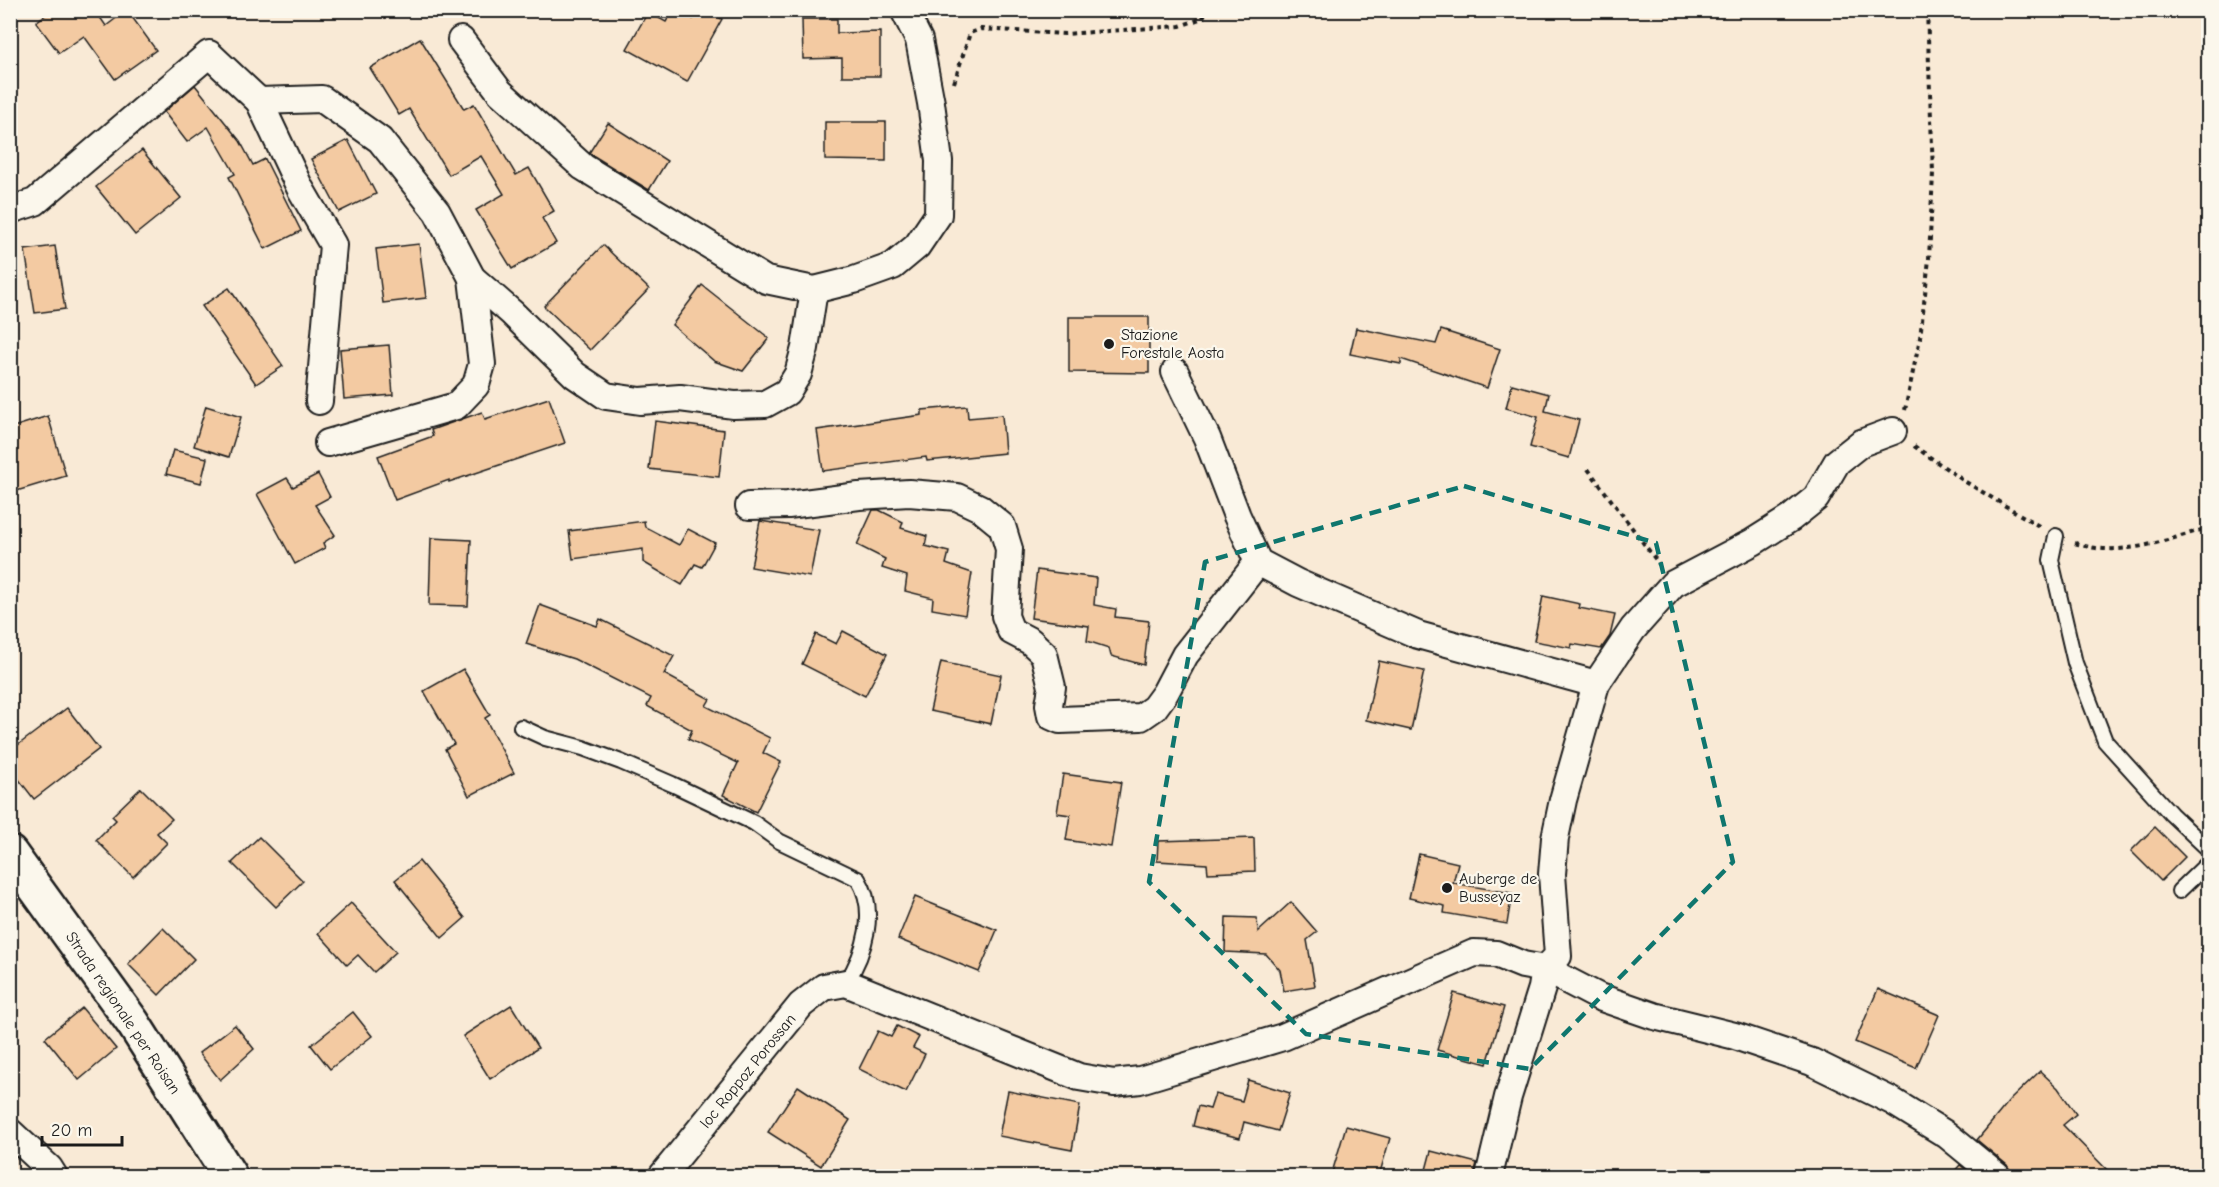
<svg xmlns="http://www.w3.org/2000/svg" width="2219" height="1187" font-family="'Comic Neue',sans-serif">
  <rect width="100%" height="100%" fill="#f9ead6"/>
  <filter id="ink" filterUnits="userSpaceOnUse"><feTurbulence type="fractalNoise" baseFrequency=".0167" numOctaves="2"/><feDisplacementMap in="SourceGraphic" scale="12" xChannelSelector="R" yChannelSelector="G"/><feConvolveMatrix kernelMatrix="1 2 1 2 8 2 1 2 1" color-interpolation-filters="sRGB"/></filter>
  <g filter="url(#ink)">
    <g fill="#f3caa2" stroke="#1c1c1c" stroke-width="1.5">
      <path d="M 52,10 L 95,10 L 106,26 L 127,10 L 156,50 L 115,79 L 84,36 L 59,53 L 36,22 Z"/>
      <path d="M 673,10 L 679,10 L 693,19 L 698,10 L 706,10 L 722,19 L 687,82 L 627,49 L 648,12 L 666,22 Z"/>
      <path d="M 802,19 L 837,19 L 837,33 L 880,32 L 880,76 L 842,76 L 842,58 L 803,59 Z"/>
      <path d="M 420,38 L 464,109 L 474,104 L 516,175 L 529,168 L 554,211 L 542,218 L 556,243 L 512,269 L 476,210 L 504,194 L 481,156 L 449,175 L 409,109 L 399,115 L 370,68 Z"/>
      <path d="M 195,85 L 240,141 L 253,165 L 265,159 L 301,231 L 265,249 L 229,177 L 235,174 L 208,127 L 187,142 L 164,112 Z"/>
      <path d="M 825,122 L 886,122 L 886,161 L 825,160 Z"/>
      <path d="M 608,123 L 667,161 L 649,190 L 589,153 Z"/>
      <path d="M 348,140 L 376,194 L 339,212 L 311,159 Z"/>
      <path d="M 142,150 L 181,198 L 135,235 L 96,187 Z"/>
      <path d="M 419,244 L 426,298 L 383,303 L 376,249 Z"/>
      <path d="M 603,245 L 649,289 L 590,350 L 544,306 Z"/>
      <path d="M 55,246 L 65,309 L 35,313 L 25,250 Z"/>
      <path d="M 702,285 L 769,338 L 743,371 L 714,361 L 672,325 Z"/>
      <path d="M 229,288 L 283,366 L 256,384 L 202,306 Z"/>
      <path d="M 1069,317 L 1149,317 L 1149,373 L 1069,372 Z"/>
      <path d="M 1356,328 L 1436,344 L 1441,330 L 1500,349 L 1487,388 L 1401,359 L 1401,364 L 1350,354 Z"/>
      <path d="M 389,345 L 393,395 L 344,399 L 340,349 Z"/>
      <path d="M 1512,384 L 1549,394 L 1545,411 L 1579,420 L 1569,458 L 1530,447 L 1538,417 L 1506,408 Z"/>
      <path d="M 549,398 L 565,443 L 449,482 L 449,480 L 395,500 L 378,456 L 433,436 L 431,430 L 482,412 L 485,419 Z"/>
      <path d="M 206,406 L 241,417 L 229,457 L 194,446 Z"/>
      <path d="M 967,406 L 968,418 L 1002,415 L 1005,453 L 927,461 L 926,457 L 823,471 L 817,430 L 922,415 L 922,410 Z"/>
      <path d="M 48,416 L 66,476 L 10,493 L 10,428 Z"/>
      <path d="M 655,421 L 724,430 L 719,477 L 649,469 Z"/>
      <path d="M 173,450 L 207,458 L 201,483 L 166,474 Z"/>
      <path d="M 318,474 L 330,497 L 315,505 L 335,535 L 323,543 L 325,548 L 295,564 L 257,494 L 287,478 L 293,487 Z"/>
      <path d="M 873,510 L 879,510 L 903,522 L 901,528 L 927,536 L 925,546 L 949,552 L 946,564 L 972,573 L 965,615 L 932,609 L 933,598 L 905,591 L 907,576 L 882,568 L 885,559 L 857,545 Z"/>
      <path d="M 644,521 L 645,527 L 679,545 L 688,529 L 715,543 L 702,567 L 695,564 L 682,585 L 643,562 L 643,549 L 573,559 L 569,531 Z"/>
      <path d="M 760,521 L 819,530 L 810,577 L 751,567 Z"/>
      <path d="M 431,538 L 471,540 L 468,606 L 429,605 Z"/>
      <path d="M 1037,570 L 1096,578 L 1094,605 L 1116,609 L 1115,617 L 1149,621 L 1144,665 L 1111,656 L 1109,648 L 1087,641 L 1089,626 L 1031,618 Z"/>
      <path d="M 1543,596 L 1580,604 L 1579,608 L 1615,615 L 1610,636 L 1601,649 L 1572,644 L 1571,648 L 1534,641 Z"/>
      <path d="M 540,605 L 597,626 L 600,619 L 674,656 L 664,674 L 710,699 L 706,706 L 770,738 L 763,753 L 781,762 L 756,812 L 723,795 L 738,763 L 688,739 L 692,730 L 647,706 L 651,698 L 574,659 L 526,644 Z"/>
      <path d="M 843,631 L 887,654 L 865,696 L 802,664 L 816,634 L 836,644 Z"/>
      <path d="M 1379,661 L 1424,671 L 1411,730 L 1366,720 Z"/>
      <path d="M 941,662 L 1001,675 L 991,724 L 930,711 Z"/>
      <path d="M 463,669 L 490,715 L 485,718 L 514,773 L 469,796 L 445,749 L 454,744 L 424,691 Z"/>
      <path d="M 67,708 L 99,749 L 34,799 L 10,768 L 10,751 Z"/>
      <path d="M 1063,774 L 1121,782 L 1111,847 L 1066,840 L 1070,815 L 1057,813 Z"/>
      <path d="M 141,788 L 172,819 L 157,833 L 167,843 L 133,877 L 96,840 L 116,820 L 112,816 Z"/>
      <path d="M 2155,827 L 2185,857 L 2161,881 L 2131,851 Z"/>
      <path d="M 259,837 L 303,881 L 276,907 L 232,863 Z"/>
      <path d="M 1254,838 L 1255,871 L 1208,873 L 1207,864 L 1157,861 L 1158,841 Z"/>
      <path d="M 1419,854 L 1458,863 L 1453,883 L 1512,893 L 1507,924 L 1444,913 L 1445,906 L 1409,898 Z"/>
      <path d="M 419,861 L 465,918 L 442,938 L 395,880 Z"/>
      <path d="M 915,897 L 997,930 L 979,972 L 898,939 Z"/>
      <path d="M 1291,902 L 1317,932 L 1307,940 L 1315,986 L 1284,991 L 1280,970 L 1266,954 L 1225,952 L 1226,917 L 1257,918 L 1258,932 Z"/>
      <path d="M 351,903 L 396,952 L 374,972 L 358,955 L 347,965 L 318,933 Z"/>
      <path d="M 163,928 L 194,959 L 159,995 L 128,964 Z"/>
      <path d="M 1878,989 L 1939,1015 L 1916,1068 L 1855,1042 Z"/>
      <path d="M 1454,993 L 1504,1007 L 1487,1064 L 1437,1050 Z"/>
      <path d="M 511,1005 L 538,1048 L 490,1079 L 463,1036 Z"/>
      <path d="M 82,1008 L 116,1049 L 79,1080 L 45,1038 Z"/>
      <path d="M 353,1012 L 372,1036 L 330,1069 L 311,1045 Z"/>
      <path d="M 235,1025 L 254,1049 L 220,1080 L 199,1053 Z"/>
      <path d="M 897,1026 L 919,1037 L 913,1048 L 925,1054 L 906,1092 L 859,1069 L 878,1031 L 891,1037 Z"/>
      <path d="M 2040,1071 L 2058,1088 L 2076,1114 L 2063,1125 L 2113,1176 L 2012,1176 L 2007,1165 L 1977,1140 L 2010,1100 Z"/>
      <path d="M 1248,1080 L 1290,1093 L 1278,1131 L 1244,1122 L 1240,1138 L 1193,1126 L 1198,1106 L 1210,1109 L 1215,1094 L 1242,1101 Z"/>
      <path d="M 798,1086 L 850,1120 L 821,1166 L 768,1132 Z"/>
      <path d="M 1008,1091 L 1080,1105 L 1072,1150 L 999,1136 Z"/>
      <path d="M 1346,1126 L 1390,1138 L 1379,1176 L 1331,1176 Z"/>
      <path d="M 1431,1151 L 1477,1163 L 1474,1176 L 1450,1176 L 1426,1170 Z"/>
      <path d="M 1960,1165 L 1974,1176 L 1950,1176 Z"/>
    </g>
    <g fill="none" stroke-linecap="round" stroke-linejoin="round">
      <defs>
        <g id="lane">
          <path d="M 2056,536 L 2051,560 L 2075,663 L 2105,741 L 2171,814 L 2208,849"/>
          <path d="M 521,727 L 545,738 L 583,748 L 621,762 L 672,784 L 754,823 L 779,841 L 858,879 C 878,911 865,953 846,983"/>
          <path d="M 2179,891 L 2208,863"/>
        </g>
        <g id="street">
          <path d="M 461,40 L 500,92 L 583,167 L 766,280 L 814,290"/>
          <path d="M 259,101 L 322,99 L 380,140 L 437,212 L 472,278 L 512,313 L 575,375 L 606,396 L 640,401 L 680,398 L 734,405 L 765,404 L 787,392 L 798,374 L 805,348 L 814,290 L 854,280 L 893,266 L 917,246 L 938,215 L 939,161 L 931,103 L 919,40 L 904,10"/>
          <path d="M 10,210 L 35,202 L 209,54 L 259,101 L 300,188 L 333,245 L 319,401"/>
          <path d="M 1175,372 L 1207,438 L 1237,516 L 1258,562 L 1298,583 L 1418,635 L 1596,684"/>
          <path d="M 328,443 L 456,406 L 476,385 L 482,364 L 472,278"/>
          <path d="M 749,506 L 788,505 L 859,496 L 909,493 L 957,497 L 980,508 L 1002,526 L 1009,549 L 1005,616 L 1011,631 L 1030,641 L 1044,654 L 1052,687 L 1049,705 L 1051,716 L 1060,720 L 1141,717 L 1154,708 L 1165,693 L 1185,655 L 1258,562"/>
          <path d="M 10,1132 L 49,1168 L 54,1176"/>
          <path d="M 662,1176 L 801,1005 L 824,987 L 846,983 L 1079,1077 L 1114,1083 L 1140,1080 L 1283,1037 L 1474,953 L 1496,954 L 1523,965 L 1545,969 L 1599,997 L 1654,1016 L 1735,1036 L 1812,1062 L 1892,1101 L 1947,1135 L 1997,1176"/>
          <path d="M 1489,1176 L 1508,1097 L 1542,988 L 1545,969 L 1558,956 L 1552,874 L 1555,838 L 1563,800 L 1596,684 L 1633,629 L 1673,584 L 1753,542 L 1791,518 L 1816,498 L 1837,462 L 1861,443 L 1893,431"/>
        </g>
        <path id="secondary" d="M 10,853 L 133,1023 L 230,1176"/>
      </defs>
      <use href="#lane" stroke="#1c1c1c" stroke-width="18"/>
      <use href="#street" stroke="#1c1c1c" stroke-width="30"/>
      <use href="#secondary" stroke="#1c1c1c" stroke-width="38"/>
      <g stroke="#1c1c1c" stroke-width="4" stroke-dasharray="4.5 4.5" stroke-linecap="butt">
        <path d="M 954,83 L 970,33 L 981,29 L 1065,34 L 1180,26 L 1203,18 L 1206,10"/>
        <path d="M 1905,410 L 1920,338 L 1929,259 L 1933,173 L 1927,10"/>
        <path d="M 1914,446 L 1964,481 L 2039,526"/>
        <path d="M 1588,469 L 1659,564"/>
        <path d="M 2075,543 C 2120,559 2165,540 2208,528"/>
      </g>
      <use href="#lane" stroke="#fbf7ec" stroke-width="14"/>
      <use href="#street" stroke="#fbf7ec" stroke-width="26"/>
      <use href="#secondary" stroke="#fbf7ec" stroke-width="33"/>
    </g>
  </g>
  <path fill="none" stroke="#0f766e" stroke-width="4.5" stroke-dasharray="12 8" stroke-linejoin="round" d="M 1464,486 L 1656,543 L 1733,862 L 1530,1069 L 1306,1034 L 1149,882 L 1205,562 Z"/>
  <g fill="#1c1c1c" stroke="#fbf7ec" stroke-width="2">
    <circle cx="1109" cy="344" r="6"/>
    <circle cx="1447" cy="888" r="6"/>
  </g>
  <g text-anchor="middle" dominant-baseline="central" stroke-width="4.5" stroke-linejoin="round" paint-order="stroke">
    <g font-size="16" fill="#1c1c1c" stroke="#fbf7ec" text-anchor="start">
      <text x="1121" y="335">Stazione<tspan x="1121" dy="18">Forestale Aosta</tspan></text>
      <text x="1459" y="879">Auberge de<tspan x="1459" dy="18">Busseyaz</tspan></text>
    </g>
    <g font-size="16" fill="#1c1c1c" stroke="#fbf7ec">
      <text transform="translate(123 1013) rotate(56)">Strada regionale per Roisan</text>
      <text transform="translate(748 1071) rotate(-51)">loc Roppoz Porossan</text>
    </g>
  </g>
  <rect width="2219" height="1187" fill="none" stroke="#fbf7ec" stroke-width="36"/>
  <rect x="18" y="18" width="2183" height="1151" fill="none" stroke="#1c1c1c" stroke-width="2" filter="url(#ink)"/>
  <path d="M42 1136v9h80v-9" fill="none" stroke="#1c1c1c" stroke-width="3"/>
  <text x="51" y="1136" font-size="18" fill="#1c1c1c" stroke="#fbf7ec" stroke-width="4.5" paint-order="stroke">20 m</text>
</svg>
